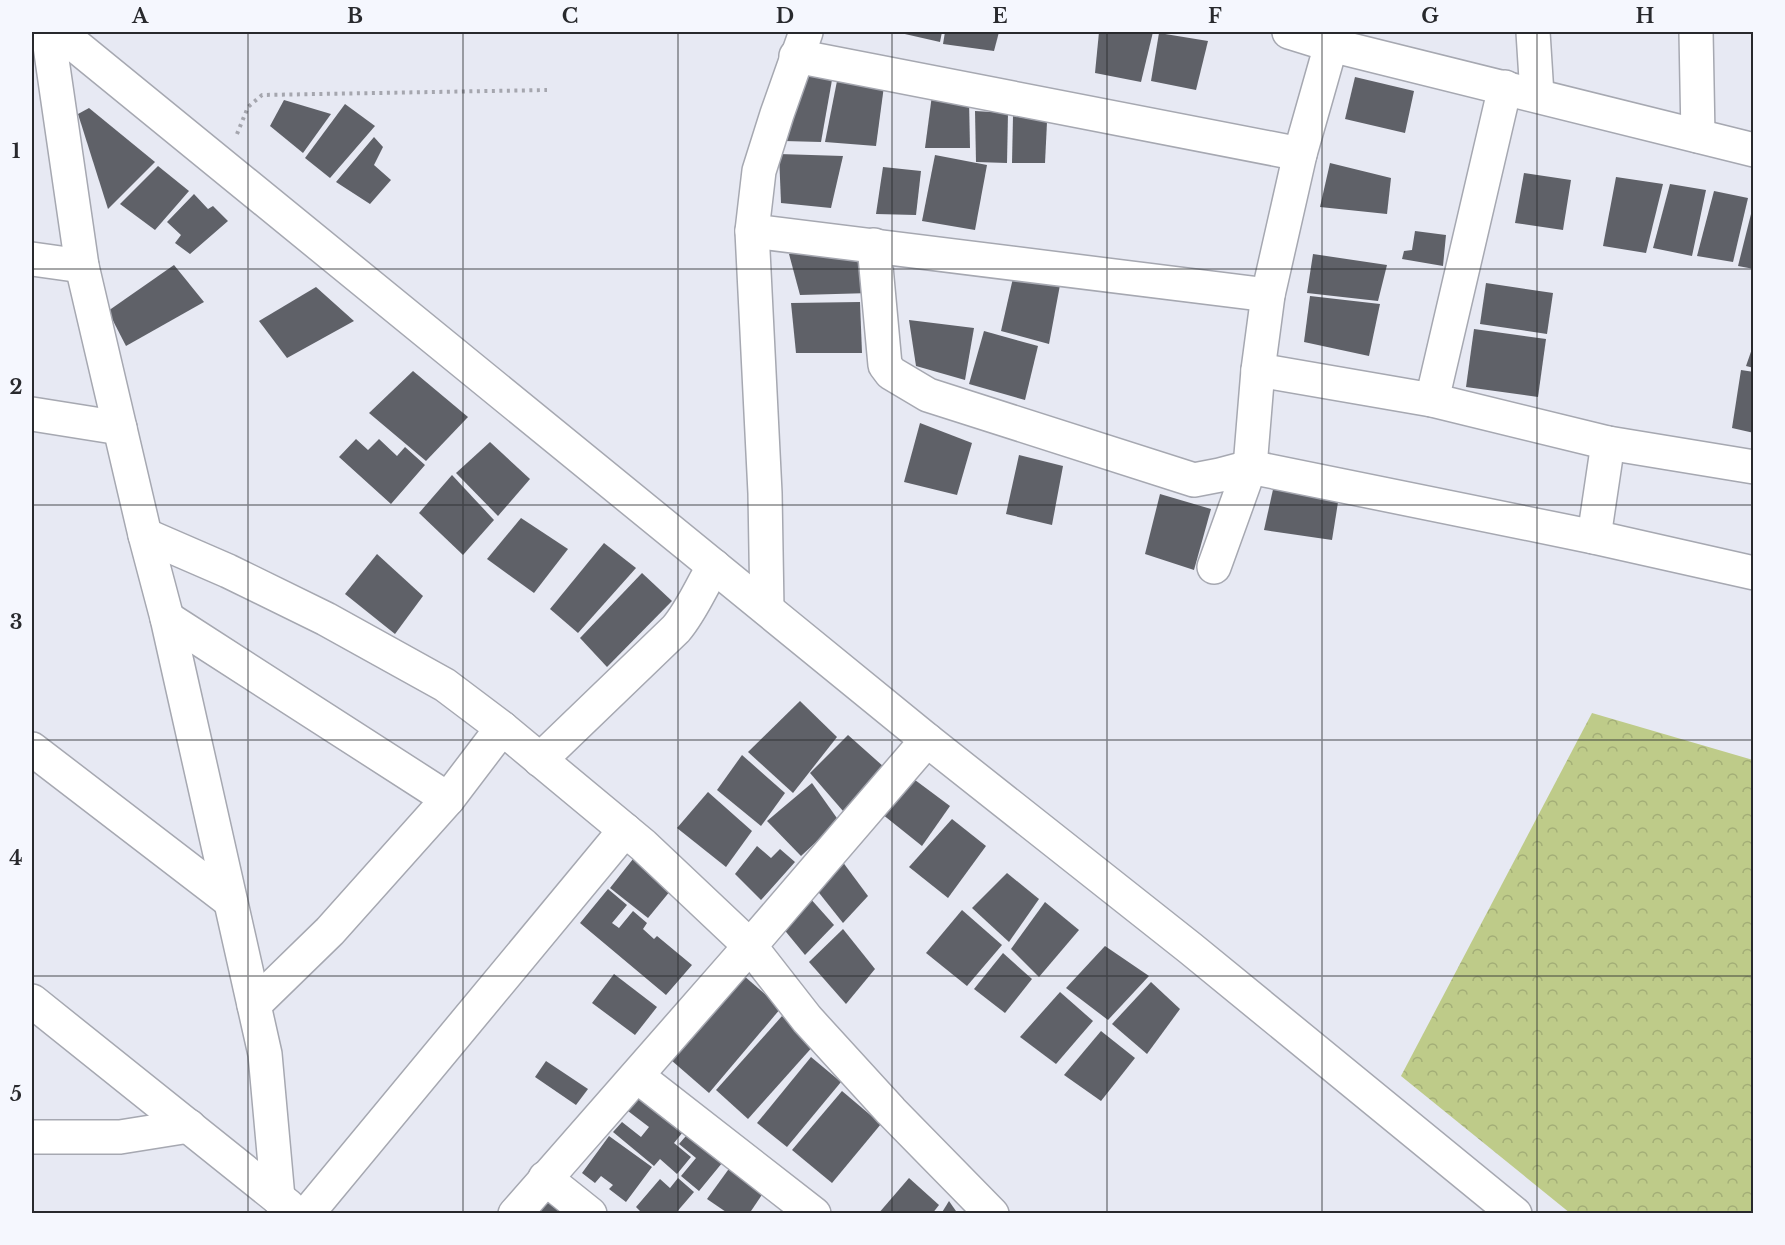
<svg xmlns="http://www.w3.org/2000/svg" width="1785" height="1245" font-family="'Libre Baskerville',serif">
  <defs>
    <pattern id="park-crowns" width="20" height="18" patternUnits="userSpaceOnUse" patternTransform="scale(1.5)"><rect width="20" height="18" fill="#becb89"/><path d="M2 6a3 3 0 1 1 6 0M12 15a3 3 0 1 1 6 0" fill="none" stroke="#a3ae77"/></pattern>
  </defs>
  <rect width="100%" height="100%" fill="#e7e9f3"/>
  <path fill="url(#park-crowns)" d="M 1592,713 L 1753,760 L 1753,1213 L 1570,1213 L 1401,1076 Z"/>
  <g fill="#5f6168">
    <path d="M 896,32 L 942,32 L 940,42 Z"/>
    <path d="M 945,32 L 999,32 L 994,51 L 943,44 Z"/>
    <path d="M 1099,32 L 1153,32 L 1141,82 L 1095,73 Z"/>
    <path d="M 1159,33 L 1208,41 L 1196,90 L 1151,81 Z"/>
    <path d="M 801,75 L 832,80 L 821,142 L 784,141 Z"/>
    <path d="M 1355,77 L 1414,91 L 1405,133 L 1345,119 Z"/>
    <path d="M 837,81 L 884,86 L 876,146 L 825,142 Z"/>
    <path d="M 932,95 L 969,100 L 970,148 L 925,148 Z"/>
    <path d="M 284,100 L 331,114 L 303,153 L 270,126 Z"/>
    <path d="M 345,104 L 375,126 L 330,178 L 305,158 Z"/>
    <path d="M 89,108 L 155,162 L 108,209 L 78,114 Z"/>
    <path d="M 975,111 L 1008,113 L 1007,163 L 976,162 Z"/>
    <path d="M 1013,116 L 1047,122 L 1045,163 L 1012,163 Z"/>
    <path d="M 374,137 L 383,147 L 374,165 L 391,180 L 370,204 L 336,182 Z"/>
    <path d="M 779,154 L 843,156 L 831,208 L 781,203 Z"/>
    <path d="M 935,155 L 987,165 L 975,230 L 922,221 Z"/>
    <path d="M 1330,163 L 1391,178 L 1387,214 L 1320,207 Z"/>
    <path d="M 158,166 L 189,191 L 155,230 L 120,204 Z"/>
    <path d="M 883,167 L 921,171 L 916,215 L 876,214 Z"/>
    <path d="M 1524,173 L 1571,180 L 1563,230 L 1515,223 Z"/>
    <path d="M 1616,177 L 1663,184 L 1646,253 L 1603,246 Z"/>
    <path d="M 1670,184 L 1706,190 L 1692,256 L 1653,248 Z"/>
    <path d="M 1714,191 L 1748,198 L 1733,262 L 1697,256 Z"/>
    <path d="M 194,194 L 208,209 L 213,206 L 228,221 L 190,254 L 175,243 L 181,235 L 167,222 Z"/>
    <path d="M 1753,206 L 1754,207 L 1754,269 L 1738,266 Z"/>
    <path d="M 1415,231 L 1446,235 L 1443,266 L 1402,259 L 1404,251 L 1412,250 Z"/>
    <path d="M 866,252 L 871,293 L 800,295 L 789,254 Z"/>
    <path d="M 1313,254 L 1387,265 L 1378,301 L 1307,293 Z"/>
    <path d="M 174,265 L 204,302 L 126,346 L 108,311 Z"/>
    <path d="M 1013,278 L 1060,285 L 1049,344 L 1001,331 Z"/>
    <path d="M 1486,283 L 1553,293 L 1547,334 L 1480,324 Z"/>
    <path d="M 316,287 L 354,321 L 287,358 L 259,321 Z"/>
    <path d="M 1310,296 L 1380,304 L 1369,356 L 1304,342 Z"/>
    <path d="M 860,302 L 862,353 L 796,353 L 791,303 Z"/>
    <path d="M 909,320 L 974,328 L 965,380 L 916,366 Z"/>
    <path d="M 1474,329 L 1546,339 L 1538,397 L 1466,387 Z"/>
    <path d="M 984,331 L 1038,346 L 1025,400 L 969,384 Z"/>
    <path d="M 1754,343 L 1754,368 L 1746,366 Z"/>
    <path d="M 1741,370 L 1754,372 L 1754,433 L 1732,428 Z"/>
    <path d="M 413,371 L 468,417 L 426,461 L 369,413 Z"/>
    <path d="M 920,423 L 972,443 L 957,495 L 904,482 Z"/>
    <path d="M 356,439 L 368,450 L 379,439 L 397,456 L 405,447 L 425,465 L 391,504 L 339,457 Z"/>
    <path d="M 490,442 L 530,479 L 498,516 L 456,473 Z"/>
    <path d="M 1019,455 L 1063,466 L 1052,525 L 1006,514 Z"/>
    <path d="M 452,475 L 494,520 L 463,555 L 419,513 Z"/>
    <path d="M 1274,485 L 1339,496 L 1332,540 L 1264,530 Z"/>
    <path d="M 1160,494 L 1211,509 L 1194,570 L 1145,554 Z"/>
    <path d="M 521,518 L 568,549 L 534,593 L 487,559 Z"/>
    <path d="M 604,543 L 636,568 L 578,633 L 550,609 Z"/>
    <path d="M 377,554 L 423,596 L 395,634 L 345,594 Z"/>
    <path d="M 642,573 L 672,601 L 607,667 L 580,638 Z"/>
    <path d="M 800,701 L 837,737 L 793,793 L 748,752 Z"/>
    <path d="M 848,735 L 884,767 L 843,811 L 810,773 Z"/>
    <path d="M 742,755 L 785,793 L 761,826 L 717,790 Z"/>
    <path d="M 911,777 L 950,806 L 922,846 L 882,814 Z"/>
    <path d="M 812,783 L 839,821 L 801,856 L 767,821 Z"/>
    <path d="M 708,792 L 752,831 L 726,867 L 677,828 Z"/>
    <path d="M 952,819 L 986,846 L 948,898 L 909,867 Z"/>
    <path d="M 757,846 L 771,858 L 780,849 L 795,862 L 761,900 L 735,874 Z"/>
    <path d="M 633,859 L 671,890 L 648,918 L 610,888 Z"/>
    <path d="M 842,861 L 868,896 L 843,923 L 812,884 Z"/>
    <path d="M 1007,873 L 1039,899 L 1009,942 L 972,908 Z"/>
    <path d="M 608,889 L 627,905 L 612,923 L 619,928 L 633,911 L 647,923 L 643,929 L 654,939 L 657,936 L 692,965 L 666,995 L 580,923 Z"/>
    <path d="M 809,897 L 834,925 L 805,955 L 782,927 Z"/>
    <path d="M 1045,902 L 1079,930 L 1039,977 L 1011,949 Z"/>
    <path d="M 962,910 L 1002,945 L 967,986 L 926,953 Z"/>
    <path d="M 843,929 L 875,969 L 846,1004 L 809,962 Z"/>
    <path d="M 1105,946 L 1149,976 L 1108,1020 L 1066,988 Z"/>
    <path d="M 1003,953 L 1032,979 L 1005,1013 L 974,989 Z"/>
    <path d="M 614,974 L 657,1007 L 635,1035 L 592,1003 Z"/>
    <path d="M 743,975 L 781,1008 L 709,1093 L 671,1060 Z"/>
    <path d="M 1151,982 L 1180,1009 L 1147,1054 L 1112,1024 Z"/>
    <path d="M 1060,992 L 1093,1021 L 1056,1064 L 1020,1037 Z"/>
    <path d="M 782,1016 L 815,1044 L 748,1119 L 716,1090 Z"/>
    <path d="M 1101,1031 L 1135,1058 L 1101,1101 L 1064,1075 Z"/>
    <path d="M 811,1057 L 841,1082 L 787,1147 L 757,1123 Z"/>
    <path d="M 546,1061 L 588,1089 L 576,1105 L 535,1077 Z"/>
    <path d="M 842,1091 L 881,1124 L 832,1183 L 792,1150 Z"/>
    <path d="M 639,1097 L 687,1127 L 674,1143 L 691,1157 L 677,1174 L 660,1159 L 654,1166 L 613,1132 L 622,1122 L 641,1137 L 649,1127 L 628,1111 Z"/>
    <path d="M 692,1129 L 727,1157 L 699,1191 L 681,1176 L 696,1158 L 679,1144 Z"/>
    <path d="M 609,1136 L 652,1167 L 626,1202 L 609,1189 L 613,1185 L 601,1176 L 595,1183 L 582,1173 Z"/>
    <path d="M 736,1159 L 770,1183 L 749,1214 L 729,1214 L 707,1199 Z"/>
    <path d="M 678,1178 L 694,1192 L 675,1214 L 643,1214 L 636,1207 L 660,1179 L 670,1188 Z"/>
    <path d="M 909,1178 L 939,1205 L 932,1214 L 878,1214 Z"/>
    <path d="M 556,1190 L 582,1214 L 534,1214 Z"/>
    <path d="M 949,1201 L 958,1214 L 941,1214 Z"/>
  </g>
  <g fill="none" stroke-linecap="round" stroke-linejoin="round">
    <defs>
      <g id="minor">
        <path d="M 48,32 L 82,266 L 145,535 L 167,618 L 265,1054 L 278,1198"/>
        <path d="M 1289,32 L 1331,45 L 1754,150"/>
        <path d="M 1533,32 L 1537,95"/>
        <path d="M 1696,32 L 1698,136"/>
        <path d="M 796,56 L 1300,154"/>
        <path d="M 752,231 L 1268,295"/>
        <path d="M 874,245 L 885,365 L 891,373 L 928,395 L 1194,480 L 1220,475 L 1250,467 L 1594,537 L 1754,573"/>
        <path d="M 32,259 L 82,266"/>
        <path d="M 1258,370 L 1432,400 L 1608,443 L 1754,467"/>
        <path d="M 1432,400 L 1505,87"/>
        <path d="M 32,414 L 120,428"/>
        <path d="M 145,535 L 228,571 L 326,619 L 445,685 L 502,728 L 643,845 L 750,946 L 807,1019 L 891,1111 L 992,1214"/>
        <path d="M 1594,537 L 1608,443"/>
        <path d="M 1214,567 L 1250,467 L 1258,370 L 1268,295 L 1300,154 L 1331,45"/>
        <path d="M 767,609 L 765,493 L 752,231 L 759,171 L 777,114 L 806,32"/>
        <path d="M 167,618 L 448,799"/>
        <path d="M 32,749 L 230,901"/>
        <path d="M 540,760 L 676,629 C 692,610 701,587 714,566"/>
        <path d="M 32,1001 L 288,1206"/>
        <path d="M 254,1005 L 330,931 L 448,799 L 502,728"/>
        <path d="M 637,1076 L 814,1214"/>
        <path d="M 32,1137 L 120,1137 L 189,1126"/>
        <path d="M 545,1178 L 590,1214"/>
        <path d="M 307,1214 L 625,830"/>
        <path d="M 515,1214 L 750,946 L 927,740"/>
      </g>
      <path id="major" d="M 59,32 L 927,740 L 1190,948 L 1515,1214"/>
    </defs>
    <use href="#minor" stroke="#a6a8b1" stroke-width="36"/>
    <use href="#major" stroke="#a6a8b1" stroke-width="36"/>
    <path stroke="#a5a6ae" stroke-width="4" stroke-dasharray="3 4.5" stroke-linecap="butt" d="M 237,134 L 248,107 L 262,95 L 547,90"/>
    <use href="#minor" stroke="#fff" stroke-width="33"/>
    <use href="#major" stroke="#fff" stroke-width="33"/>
  </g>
  <path fill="none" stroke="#28292d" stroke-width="1.5" stroke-opacity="0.55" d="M 248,32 L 248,1214M 463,32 L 463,1214M 678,32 L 678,1214M 892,32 L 892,1214M 1107,32 L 1107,1214M 1322,32 L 1322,1214M 1537,32 L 1537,1214M 32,269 L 1754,269M 32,505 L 1754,505M 32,740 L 1754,740M 32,976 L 1754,976"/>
  <rect width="1785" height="1245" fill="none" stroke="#f5f7fe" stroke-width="66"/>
  <rect x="33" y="33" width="1719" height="1179" fill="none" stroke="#28292d" stroke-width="2"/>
  <g font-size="20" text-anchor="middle" font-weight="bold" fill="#28292d">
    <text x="140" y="23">A</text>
    <text x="355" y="23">B</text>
    <text x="570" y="23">C</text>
    <text x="785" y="23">D</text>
    <text x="1000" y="23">E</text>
    <text x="1215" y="23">F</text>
    <text x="1430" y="23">G</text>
    <text x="1645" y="23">H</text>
    <text x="16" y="158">1</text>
    <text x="16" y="394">2</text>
    <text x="16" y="629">3</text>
    <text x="16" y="865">4</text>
    <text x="16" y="1101">5</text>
  </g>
</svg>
